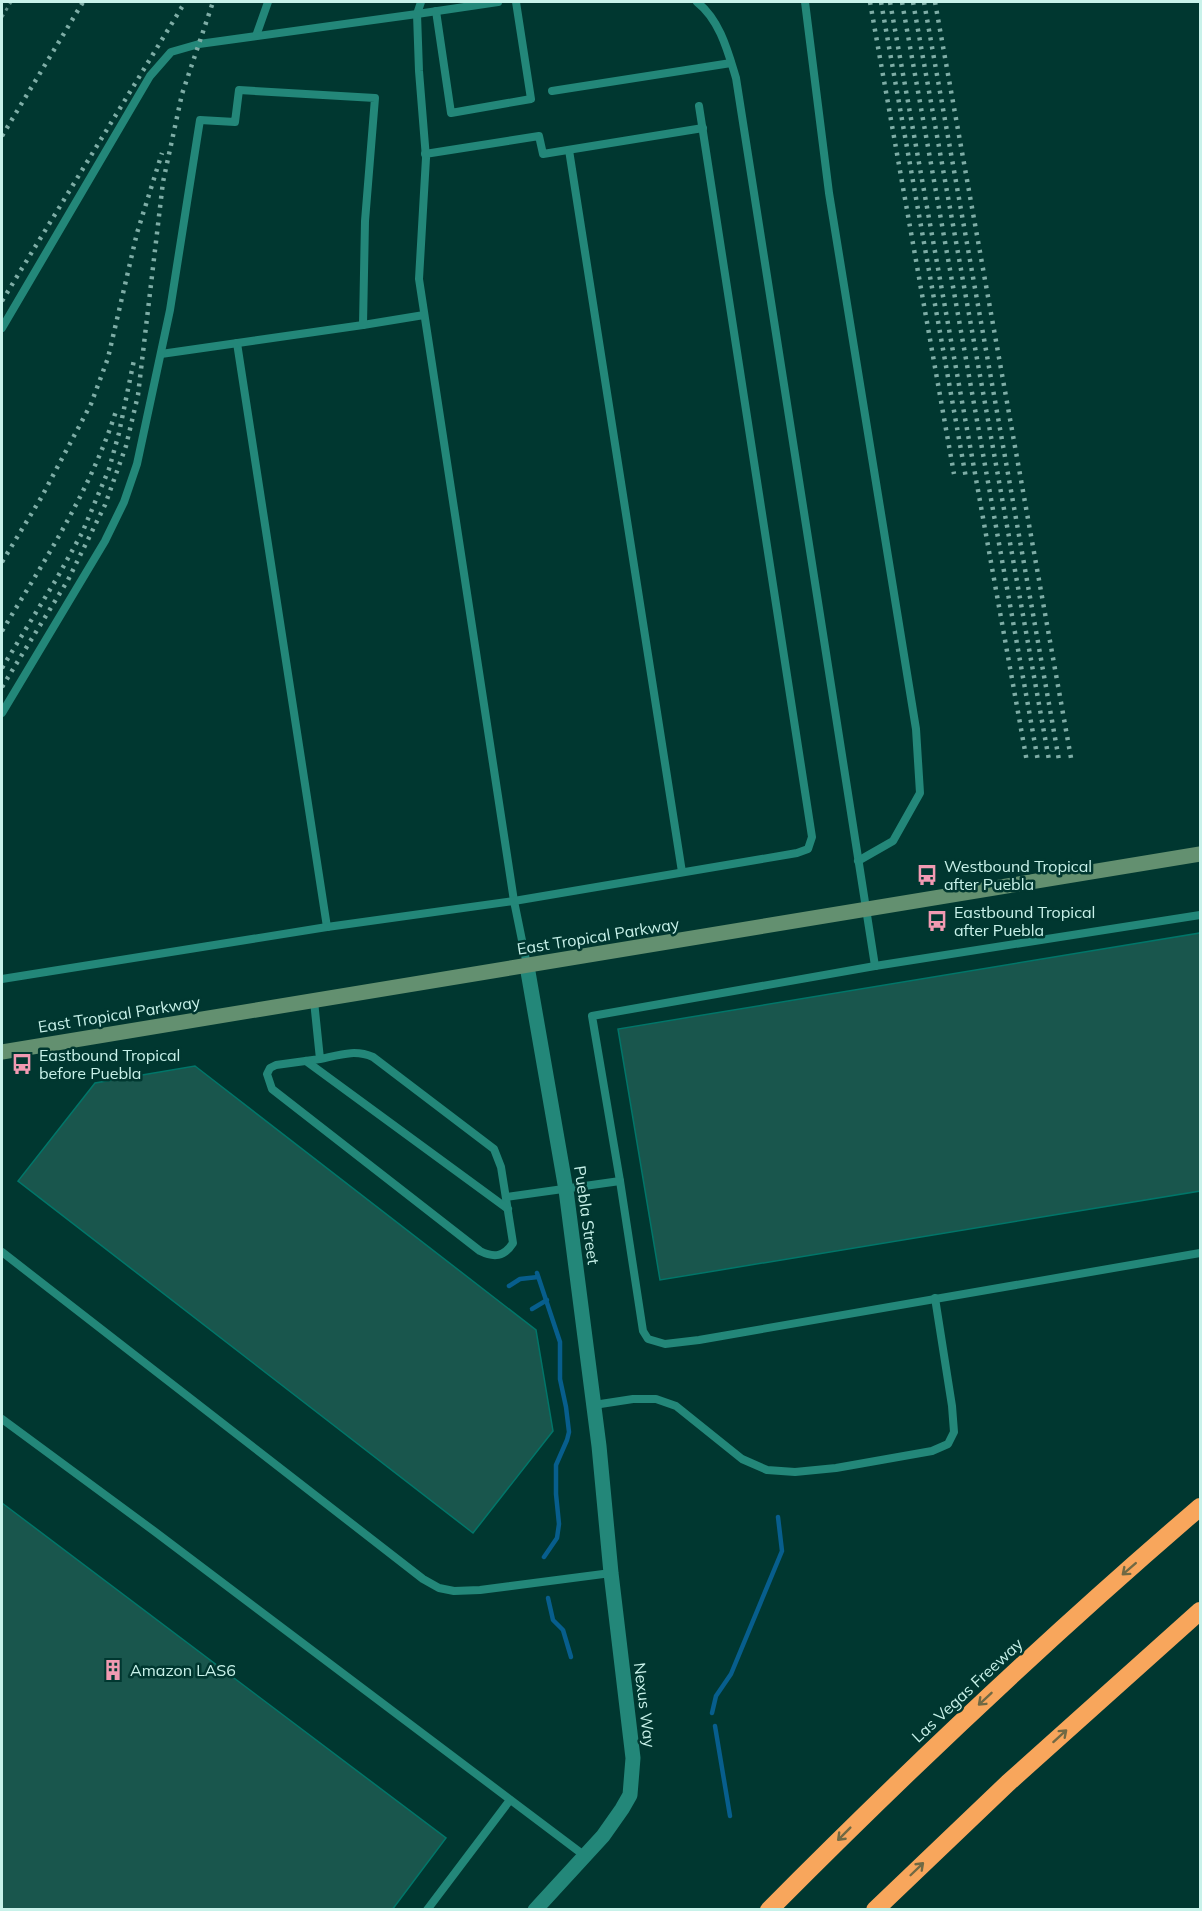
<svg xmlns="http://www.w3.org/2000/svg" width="1202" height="1911" font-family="Mulish,sans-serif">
  <rect width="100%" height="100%" fill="#003730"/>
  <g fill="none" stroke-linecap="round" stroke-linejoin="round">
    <g stroke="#075e8d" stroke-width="4.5">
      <path d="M 537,1273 L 560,1342 L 560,1379 L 566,1407 L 569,1432 L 567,1440 L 556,1465 L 556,1494 L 559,1524 L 557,1538 L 544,1557"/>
      <path d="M 509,1286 L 520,1279 L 538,1277"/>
      <path d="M 532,1309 L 547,1300"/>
      <path d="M 548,1598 L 553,1620 L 563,1630 L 571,1657"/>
      <path d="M 712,1713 L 716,1696 L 731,1674 L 782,1551 L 778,1517"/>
      <path d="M 715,1726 L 730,1816"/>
    </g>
  </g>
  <g fill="#19564d" stroke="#007669" stroke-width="1.5">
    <path d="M 1200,933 L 1200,1191 L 660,1280 L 618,1029 Z"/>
    <path d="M 195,1066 L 536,1330 L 553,1431 L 473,1533 L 18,1181 L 95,1083 Z"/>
    <path d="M 2,1503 L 446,1838 L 392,1910 L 2,1910 Z"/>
  </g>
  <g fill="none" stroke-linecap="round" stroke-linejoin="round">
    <path stroke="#5d8e87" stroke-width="3" stroke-dasharray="3 4.5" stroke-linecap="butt" d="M 2,17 L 11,2"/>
    <g stroke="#238779" stroke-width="8">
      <path d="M 421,2 L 417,14 L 419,71 L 426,158 L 419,279 L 514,901 L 527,965"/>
      <path d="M 697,2 C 720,20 728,52 736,78 L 875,966"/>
      <path d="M 805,2 L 829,193 L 916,729 L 920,793 L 893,841 L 858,861"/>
      <path d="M 436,11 L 451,113 L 531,99 L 516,2"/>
      <path d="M 256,36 L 268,2"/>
      <path d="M 552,91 L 731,63"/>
      <path d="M 569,150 L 682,872"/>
      <path d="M 425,154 L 539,136 L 543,154 L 703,128"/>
      <path d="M 2,328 L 150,76 L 171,52 L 199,44 L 417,14 L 498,2"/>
      <path d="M 237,343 L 327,927"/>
      <path d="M 161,354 L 363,325"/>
      <path d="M 2,713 L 105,541 L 124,502 L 137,464 L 170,310 L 200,120 L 235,122 L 239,90 L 375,98 L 365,221 L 363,325 L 424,315"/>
      <path d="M 1200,915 L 875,966 L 592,1016 L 620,1181 L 643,1331 L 648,1339 L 665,1344 L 699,1340 L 1200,1253"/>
      <path d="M 2,979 L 327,927 L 514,901 L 797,853 L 808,849 L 812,837 L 699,106"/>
      <path d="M 314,1001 L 320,1059 L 276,1065 L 270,1068 L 267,1074 L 272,1089 L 480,1251 C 494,1258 504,1257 513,1243 L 501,1167 L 494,1149 L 373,1057 C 355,1049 339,1055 320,1059"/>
      <path d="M 306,1061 L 508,1209"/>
      <path d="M 506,1197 L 620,1181"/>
      <path d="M 2,1252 L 423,1579 L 439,1588 L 454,1591 L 480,1590 L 611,1573"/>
      <path d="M 594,1405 L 633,1399 L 656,1399 L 676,1406 L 742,1459 L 767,1470 L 795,1472 L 836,1468 L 932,1451 L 948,1444 L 954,1432 L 952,1406 L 935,1298"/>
      <path d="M 2,1419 L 154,1531 L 585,1856"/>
      <path d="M 427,1910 L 510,1800"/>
    </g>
    <path stroke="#238779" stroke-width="15" d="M 527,966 L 566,1190 L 599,1446 L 611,1573 L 633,1758 L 630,1795 L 622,1809 L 603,1836 L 535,1910"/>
    <path stroke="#639070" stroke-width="15" d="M 2,1052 L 1200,854"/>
    <g stroke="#f8a65c" stroke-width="18">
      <path d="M 769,1910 C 908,1770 1051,1635 1200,1507"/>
      <path d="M 875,1910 L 1008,1783 L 1200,1611"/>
    </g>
    <g stroke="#7eada6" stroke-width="4.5" stroke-dasharray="3 6" stroke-linecap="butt">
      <path d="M 870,2 L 954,474"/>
      <path d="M 881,2 L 966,478"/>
      <path d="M 890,2 L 1027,762"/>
      <path d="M 902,2 L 1038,761"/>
      <path d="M 913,2 L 1049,760"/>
      <path d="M 924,2 L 1059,760"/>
      <path d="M 935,2 L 1071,758"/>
      <path d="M 2,136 L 83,2"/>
      <path d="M 2,301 L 185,2"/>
      <path d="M 2,562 L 41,498 L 91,404 L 108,358 L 137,233 L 162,153"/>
      <path d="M 2,631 C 45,560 92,488 117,408"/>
      <path d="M 2,668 L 57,578 L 82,533 L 109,469 L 119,433 L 134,360"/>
      <path d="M 2,687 L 68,580 L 105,505 L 126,446 L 138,395 L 163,182 L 182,94 L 213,2"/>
    </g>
  </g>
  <defs><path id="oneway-shaft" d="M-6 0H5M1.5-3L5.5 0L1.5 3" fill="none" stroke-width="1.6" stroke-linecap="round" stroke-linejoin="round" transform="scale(1.5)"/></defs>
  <g stroke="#706944">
    <use href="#oneway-shaft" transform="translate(1129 1569) rotate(139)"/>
    <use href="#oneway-shaft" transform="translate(985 1699) rotate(137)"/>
    <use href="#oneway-shaft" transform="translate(1060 1736) rotate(-42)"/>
    <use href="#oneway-shaft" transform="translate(844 1834) rotate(135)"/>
    <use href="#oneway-shaft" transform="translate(917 1869) rotate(-44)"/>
  </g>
  <defs>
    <symbol id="bus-bare" viewBox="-9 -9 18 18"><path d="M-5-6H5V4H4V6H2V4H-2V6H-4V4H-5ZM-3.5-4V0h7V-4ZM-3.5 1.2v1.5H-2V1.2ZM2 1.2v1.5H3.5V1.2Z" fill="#f19ab2" stroke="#003730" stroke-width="2.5" paint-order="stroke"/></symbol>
    <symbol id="building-bare" viewBox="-9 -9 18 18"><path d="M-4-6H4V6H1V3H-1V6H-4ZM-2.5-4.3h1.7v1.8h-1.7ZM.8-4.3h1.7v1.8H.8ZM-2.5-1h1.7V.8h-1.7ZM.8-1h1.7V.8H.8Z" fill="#f19ab2" stroke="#003730" stroke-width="2.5" paint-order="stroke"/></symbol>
  </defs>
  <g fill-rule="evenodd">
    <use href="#bus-bare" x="912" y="860" width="30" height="30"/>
    <use href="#bus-bare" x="922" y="906" width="30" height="30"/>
    <use href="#bus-bare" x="7" y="1049" width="30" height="30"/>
    <use href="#building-bare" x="98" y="1655" width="30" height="30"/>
  </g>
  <g text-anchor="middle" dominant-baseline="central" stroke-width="5" stroke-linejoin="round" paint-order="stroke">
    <g font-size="16" fill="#c8f2ea" stroke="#003730" text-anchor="start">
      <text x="944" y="866">Westbound Tropical<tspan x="944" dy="18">after Puebla</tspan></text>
      <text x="954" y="912">Eastbound Tropical<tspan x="954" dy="18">after Puebla</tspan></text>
      <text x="39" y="1055">Eastbound Tropical<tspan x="39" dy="18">before Puebla</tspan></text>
      <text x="130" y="1670">Amazon LAS6</text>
    </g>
    <g font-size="16" fill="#c8f2ea" stroke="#003730">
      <text transform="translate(598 936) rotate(-9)">East Tropical Parkway</text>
      <text transform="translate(119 1014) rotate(-9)">East Tropical Parkway</text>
      <text transform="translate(587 1215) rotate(82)">Puebla Street</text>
      <text transform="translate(967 1690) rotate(-43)">Las Vegas Freeway</text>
      <text transform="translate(645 1705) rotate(83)">Nexus Way</text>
    </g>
  </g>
  <rect width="1202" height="1911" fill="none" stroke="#c8f2ea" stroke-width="6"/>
</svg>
